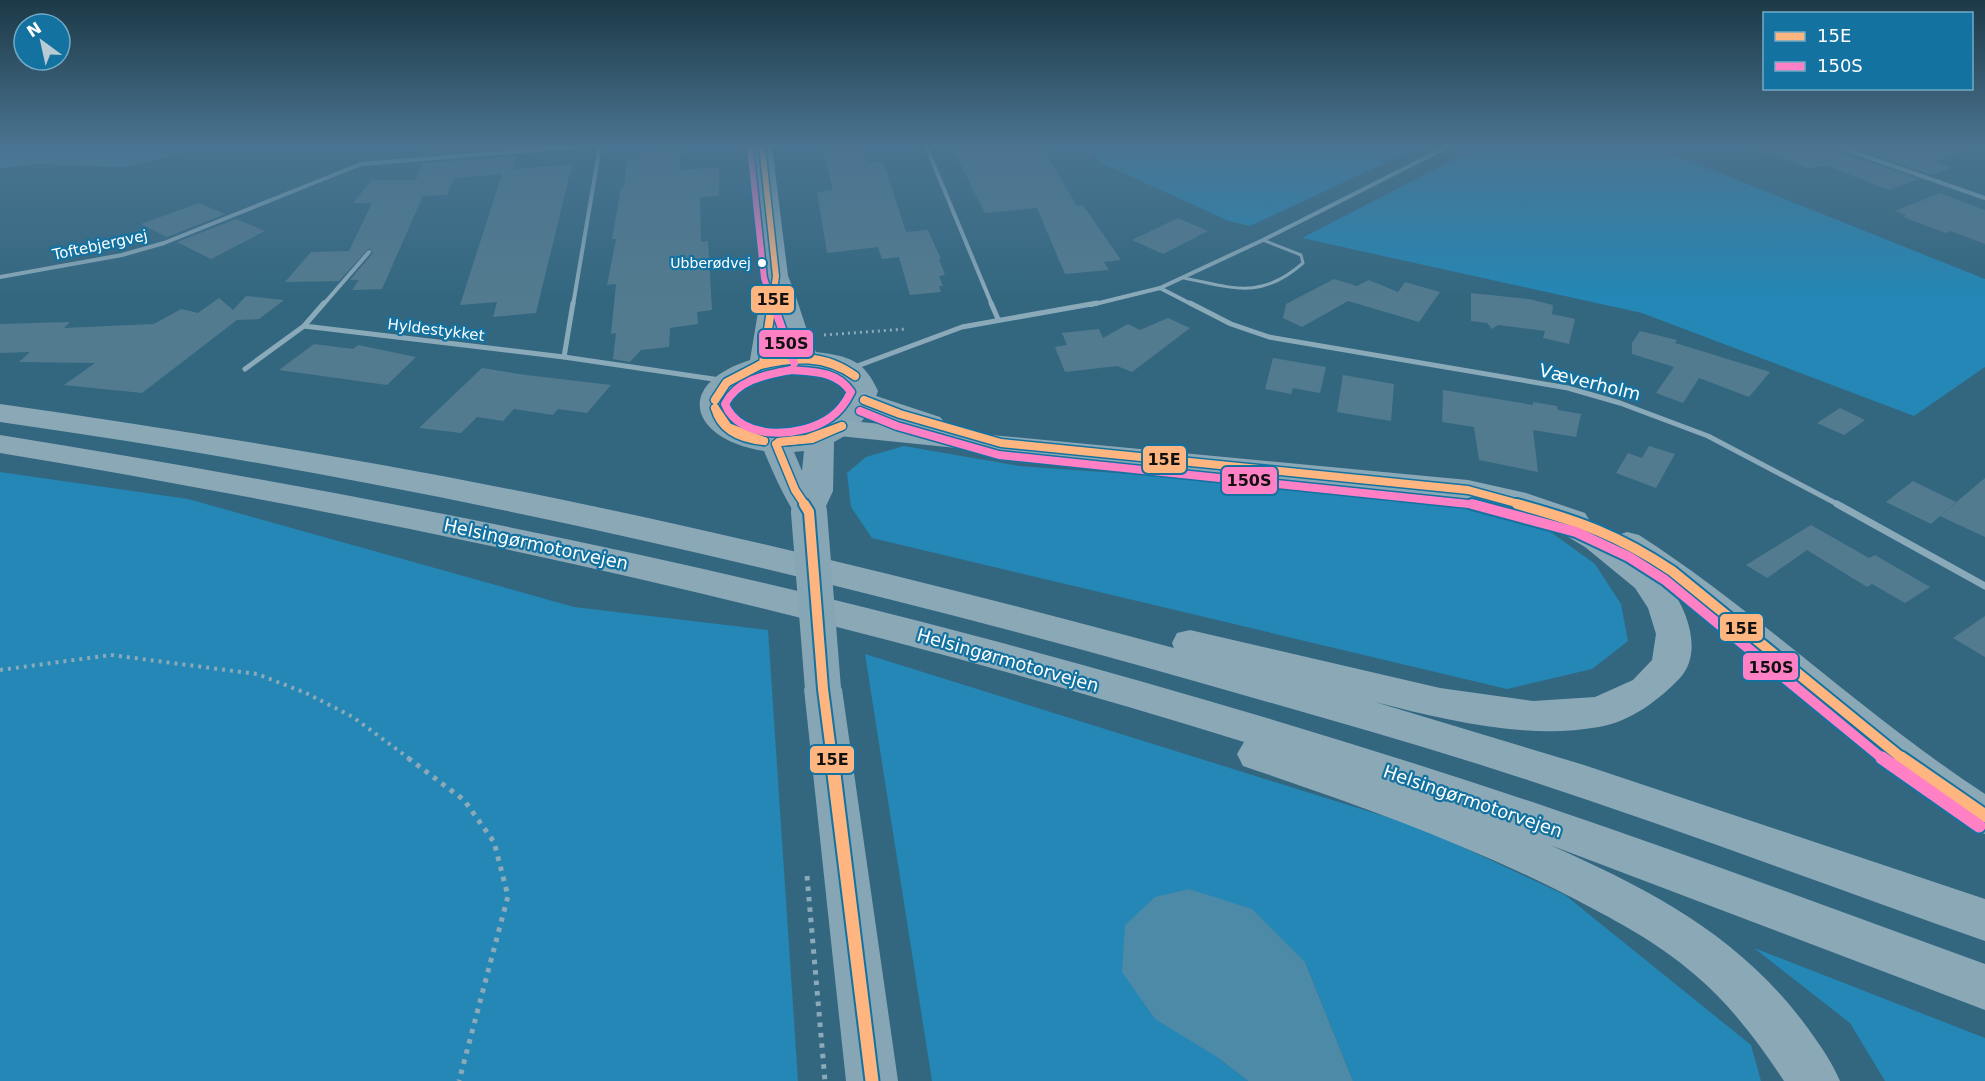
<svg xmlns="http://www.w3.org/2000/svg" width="1985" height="1081" font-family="'DejaVu Sans',sans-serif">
  <rect width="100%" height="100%" fill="#336780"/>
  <g fill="#2487b5">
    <path d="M 1089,146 L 1421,146 L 1250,226 L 1229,221 L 1099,162 Z"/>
    <path d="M 1472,146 L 1652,146 L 1985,279 L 1985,367 L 1914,416 L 1642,313 L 1302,238 L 1447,163 Z"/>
    <path d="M 904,446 L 1019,466 L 1326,488 L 1481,509 L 1548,530 L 1595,564 L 1621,604 L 1628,641 L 1592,669 L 1507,689 L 872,538 L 851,507 L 847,473 L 866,457 Z"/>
    <path d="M 0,472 L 188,499 L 574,607 L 768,630 L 798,1081 L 0,1081 Z"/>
    <path d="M 865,654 L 1422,828 L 1565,895 L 1751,1045 L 1761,1081 L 1353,1081 L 1305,962 L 1217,1057 L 1248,1081 L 932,1081 Z"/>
    <path d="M 1754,948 L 1985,1038 L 1985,1081 L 1885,1081 L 1850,1023 Z"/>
  </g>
  <g fill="#4c8aa8">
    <path d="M 0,146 L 211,146 L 124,167 L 38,164 L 0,168 Z"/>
    <path d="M 1189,889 L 1252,909 L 1305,962 L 1353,1081 L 1248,1081 L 1217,1057 L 1155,1019 L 1122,972 L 1125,925 L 1155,897 Z"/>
  </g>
  <g fill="#537b8f">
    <path d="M 429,146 L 515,146 L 515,148 L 425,155 Z"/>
    <path d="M 822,146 L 861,146 L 867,163 L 883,161 L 906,232 L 928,230 L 941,259 L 939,259 L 945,275 L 939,276 L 943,286 L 939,286 L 941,292 L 910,295 L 899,257 L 882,259 L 878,247 L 827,253 L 817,192 L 833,190 Z"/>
    <path d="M 951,146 L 1041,146 L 1077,206 L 1083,205 L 1121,260 L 1104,262 L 1109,270 L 1065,274 L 1037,208 L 985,213 Z"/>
    <path d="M 1753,146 L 1832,146 L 1835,150 L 1919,179 L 1889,190 L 1827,166 L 1807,168 L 1753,148 Z"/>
    <path d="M 1848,146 L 1972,146 L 1972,148 L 1935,162 L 1952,168 L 1931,175 Z"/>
    <path d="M 682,149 L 679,170 L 719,167 L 719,196 L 700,197 L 701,242 L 708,241 L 712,310 L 697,312 L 698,324 L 670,328 L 669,347 L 641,350 L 630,362 L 613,359 L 616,333 L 611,334 L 616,284 L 607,285 L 616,239 L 612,239 L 621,187 L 624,187 L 627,160 L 639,159 L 640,152 Z"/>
    <path d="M 515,156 L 513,169 L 572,165 L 536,313 L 493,317 L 497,302 L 460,305 L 502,174 L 454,178 L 447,195 L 423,196 L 382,289 L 352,290 L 359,280 L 350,280 L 373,253 L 369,248 L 339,281 L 285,282 L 311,252 L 349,251 L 372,203 L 353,203 L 372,180 L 416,180 L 422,163 Z"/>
    <path d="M 1940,193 L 1985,210 L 1985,244 L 1951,231 L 1946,233 L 1903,217 L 1906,215 L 1895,211 Z"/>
    <path d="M 199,203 L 225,214 L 167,237 L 141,224 Z"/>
    <path d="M 1178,218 L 1208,231 L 1163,254 L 1132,240 Z"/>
    <path d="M 236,219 L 265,231 L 211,259 L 177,242 Z"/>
    <path d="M 1334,279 L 1357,286 L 1369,280 L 1398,292 L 1405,282 L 1440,292 L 1419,322 L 1348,301 L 1302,327 L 1283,318 L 1286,304 Z"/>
    <path d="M 1471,293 L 1529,299 L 1553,305 L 1552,314 L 1575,319 L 1569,344 L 1543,338 L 1545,331 L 1498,325 L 1492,329 L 1487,323 L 1471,321 Z"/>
    <path d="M 246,296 L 284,300 L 259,319 L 237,320 L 142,393 L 64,385 L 95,363 L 19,362 L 30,352 L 0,353 L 0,324 L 70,322 L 64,328 L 154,324 L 181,309 L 198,313 L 219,298 L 233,310 Z"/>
    <path d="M 1168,318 L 1190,328 L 1132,372 L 1117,366 L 1065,372 L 1055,347 L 1067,345 L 1062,333 L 1099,329 L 1103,338 L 1128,324 L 1140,330 Z"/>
    <path d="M 1640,331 L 1677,340 L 1675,343 L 1770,372 L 1749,397 L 1699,378 L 1683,403 L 1656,393 L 1674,367 L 1632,354 L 1632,343 Z"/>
    <path d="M 314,344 L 353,349 L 358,345 L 416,357 L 387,385 L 279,370 Z"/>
    <path d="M 1273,358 L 1326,367 L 1320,393 L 1293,388 L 1291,394 L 1265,389 Z"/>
    <path d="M 482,368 L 526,375 L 611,385 L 587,413 L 558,409 L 553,415 L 514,409 L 503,421 L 477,417 L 461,433 L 419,428 Z"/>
    <path d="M 1343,375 L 1394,384 L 1391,421 L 1337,412 Z"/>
    <path d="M 1443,390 L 1533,405 L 1533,402 L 1557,406 L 1558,410 L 1581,414 L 1576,437 L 1533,430 L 1538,472 L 1479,460 L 1474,427 L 1442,422 Z"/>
    <path d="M 1840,408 L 1865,420 L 1844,435 L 1817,423 Z"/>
    <path d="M 1649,446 L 1675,454 L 1656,488 L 1616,473 L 1628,453 L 1642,458 Z"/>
    <path d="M 1985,478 L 1985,537 L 1940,516 Z"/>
    <path d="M 1913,481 L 1956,502 L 1931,524 L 1886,502 Z"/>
    <path d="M 1811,525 L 1869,558 L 1875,555 L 1930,587 L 1905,603 L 1872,584 L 1867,587 L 1807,550 L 1767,578 L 1746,565 Z"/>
    <path d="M 1985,616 L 1985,657 L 1953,638 Z"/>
  </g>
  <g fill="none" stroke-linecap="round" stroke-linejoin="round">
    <path stroke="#8baab9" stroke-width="3" stroke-dasharray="2 4" stroke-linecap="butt" d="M 824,335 L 906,329"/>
    <path stroke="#8baab9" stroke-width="4" stroke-dasharray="3 5" stroke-linecap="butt" d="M 0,670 L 111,655 L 257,674 L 306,693 L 353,717 L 410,759"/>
    <g stroke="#8baab9" stroke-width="5" stroke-dasharray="4.5 6" stroke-linecap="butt">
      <path d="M 408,758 L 464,800 L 494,842 L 508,896 L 459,1081"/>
      <path d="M 807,876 L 825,1081"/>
    </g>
    <path stroke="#8baab9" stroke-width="3" d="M 1184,278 C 1234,288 1261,300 1303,263 L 1301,255 L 1263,240"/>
    <g stroke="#8baab9" stroke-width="4">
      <path d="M 926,146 L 992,305"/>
      <path d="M 1836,146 L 1985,198"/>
      <path d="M 0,277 L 122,255 L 164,243 L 361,164 L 586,146"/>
      <path d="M 1160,288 L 1193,305"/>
      <path d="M 323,305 L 369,252"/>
      <path d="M 573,305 L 600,146"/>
      <path d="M 1091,305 L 1160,288 L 1263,240 L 1449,146"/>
    </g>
    <g stroke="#8baab9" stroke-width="5">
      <path d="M 324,303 L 304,326 L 564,357 L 720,380"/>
      <path d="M 991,303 L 998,319"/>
      <path d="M 1190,303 L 1231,324 L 1269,337 L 1568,388 L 1620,403 L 1708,436 L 1839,505"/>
      <path d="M 564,357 L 573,303"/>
      <path d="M 852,368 L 962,327 L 1097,303"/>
      <path d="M 245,369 L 304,326"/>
    </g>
    <path stroke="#8baab9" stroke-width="7" d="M 1837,504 L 1985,586"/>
    <g fill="#86a6b5" fill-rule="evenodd">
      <path d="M 752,146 L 772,146 L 788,276 C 799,301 804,327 816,352 C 849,356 864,360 878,391 C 870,416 857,430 834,442 L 833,491 L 820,519 L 809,522 L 798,519 C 784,497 774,475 764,451 C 691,440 672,385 750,360 L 764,276 ZM 780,333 L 788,350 L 778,352 ZM 791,366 C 814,368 840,367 850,391 C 834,436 765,452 730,417 L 727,404 C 735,378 767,370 791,366 ZM 804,451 L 802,471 L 794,452 Z"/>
      <path d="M 823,674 L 836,679 L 842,689 L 898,1081 L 846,1081 L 804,689 L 810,679 Z"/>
    </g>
    <g fill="#8ba8b7" fill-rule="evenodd">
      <path d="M 864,392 L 940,417 L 945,423 L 938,430 L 1468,480 L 1526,493 L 1585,513 L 1590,521 L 1615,536 L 1627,532 L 1639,535 C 1760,613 1864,715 1985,794 L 1985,834 L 1970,829 L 1879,762 L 1672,590 C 1689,614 1702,654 1680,678 C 1659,700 1630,722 1599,727 C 1525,740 1446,720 1375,702 L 1584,765 L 1985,899 L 1985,941 C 1816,882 1649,818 1478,764 C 1366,729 1253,698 1141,666 C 763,561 388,477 0,422 L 0,404 C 187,431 374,461 559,499 C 766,542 970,593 1174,648 L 1172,643 L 1177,633 L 1190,630 L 1440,688 L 1533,701 L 1595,697 L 1633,680 L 1652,660 L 1656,634 L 1648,608 L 1635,588 L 1585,547 L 1541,521 L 1508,509 L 1468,500 L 829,435 L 824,429 L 829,423 L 839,420 L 915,427 L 854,406 L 850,400 L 854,394 Z"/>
      <path d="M 0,435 C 327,488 652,550 972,635 C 1165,686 1357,743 1547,807 C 1694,857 1839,911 1985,964 L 1985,1010 L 1550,845 C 1649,889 1737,934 1804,1023 C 1818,1042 1831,1060 1840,1081 L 1784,1081 C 1758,1042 1730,1004 1694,974 C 1656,941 1611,918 1567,895 C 1463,842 1353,803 1243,766 L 1237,754 L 1244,742 C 837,615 420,523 0,453 Z"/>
    </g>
    <path stroke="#86a6b5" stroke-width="36" d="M 809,512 L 823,689"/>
    <defs>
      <path id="bus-1-far3" d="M 762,146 L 776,276 L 772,305"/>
      <g id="bus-1-far2">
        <path d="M 763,363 L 772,303"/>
        <path d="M 760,365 C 792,353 827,355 855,376"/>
        <path d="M 760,365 C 794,357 825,355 855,376"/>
        <path d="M 715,400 L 727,382 L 760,365"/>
        <path d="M 715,400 L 726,383 L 760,365"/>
        <path d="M 864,400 L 900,414 L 1001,443 L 1468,490 L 1523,505"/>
        <path d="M 715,408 L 728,427 L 764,441"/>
        <path d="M 715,408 C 721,431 742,439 764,441"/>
        <path d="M 779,442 L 812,439 L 842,426"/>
        <path d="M 779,442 L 806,439 L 842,426"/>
        <path d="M 776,444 L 795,490 L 805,505"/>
      </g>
      <g id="bus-1-far1">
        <path d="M 804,504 L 809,512 L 823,689 L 832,759"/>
        <path d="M 1517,504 C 1579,521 1618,535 1672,571 L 1903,759"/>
      </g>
      <g id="bus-1">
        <path d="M 832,758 L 872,1081"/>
        <path d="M 1901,758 L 1985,816"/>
      </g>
      <path id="bus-2-far3" d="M 750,147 L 764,278 L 773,305"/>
      <g id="bus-2-far2">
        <path d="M 773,303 L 794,363"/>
        <path d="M 791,370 C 814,372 837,371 851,392 C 846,402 841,410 831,417 C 803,438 740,442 725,404 C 738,379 766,375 791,370 Z"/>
        <path d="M 860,411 L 897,426 L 999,455 L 1478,505"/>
      </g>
      <path id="bus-2-far1" d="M 1472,504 L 1576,532 L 1629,557 L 1665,580 L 1883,759"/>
      <path id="bus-2" d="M 1882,758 L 1979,826"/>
    </defs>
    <use href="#bus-1-far3" stroke="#1372a0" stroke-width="9"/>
    <use href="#bus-1-far2" stroke="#1372a0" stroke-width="11"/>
    <use href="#bus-1-far1" stroke="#1372a0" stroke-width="14"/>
    <use href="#bus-1" stroke="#1372a0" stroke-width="17"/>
    <use href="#bus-2-far3" stroke="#1372a0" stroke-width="9"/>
    <use href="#bus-2-far2" stroke="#1372a0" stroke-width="11"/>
    <use href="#bus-2-far1" stroke="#1372a0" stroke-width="14"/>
    <use href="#bus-2" stroke="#1372a0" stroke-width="17"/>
    <use href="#bus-1-far3" stroke="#ffb580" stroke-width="6"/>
    <use href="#bus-1-far2" stroke="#ffb580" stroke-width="8"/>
    <use href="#bus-1-far1" stroke="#ffb580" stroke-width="10"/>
    <use href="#bus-1" stroke="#ffb580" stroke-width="13"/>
    <use href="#bus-2-far3" stroke="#ff80c5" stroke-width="6"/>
    <use href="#bus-2-far2" stroke="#ff80c5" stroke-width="8"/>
    <use href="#bus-2-far1" stroke="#ff80c5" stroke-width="10"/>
    <use href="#bus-2" stroke="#ff80c5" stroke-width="13"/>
  </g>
  <linearGradient id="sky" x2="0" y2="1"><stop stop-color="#1c3946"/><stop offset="0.49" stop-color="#4a7491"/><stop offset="1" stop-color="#4a7491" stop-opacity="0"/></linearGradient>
  <rect width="1985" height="297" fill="url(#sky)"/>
  <circle fill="#fff" stroke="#1372a0" stroke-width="2" cx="762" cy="263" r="5"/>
  <g text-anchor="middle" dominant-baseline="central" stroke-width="4.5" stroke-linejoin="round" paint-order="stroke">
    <g font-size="14" fill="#fff" stroke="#1372a0" text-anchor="end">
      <text x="751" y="263">Ubberødvej</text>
    </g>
    <g font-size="15" fill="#fff" stroke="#1372a0">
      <text transform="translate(100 245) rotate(-12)">Toftebjergvej</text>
      <text transform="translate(436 330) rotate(7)">Hyldestykket</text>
    </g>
    <g font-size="18" fill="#fff" stroke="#1372a0">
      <text transform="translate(1590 382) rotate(14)">Væverholm</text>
      <text transform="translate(536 544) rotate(12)">Helsingørmotorvejen</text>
      <text transform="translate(1008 660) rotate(16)">Helsingørmotorvejen</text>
      <text transform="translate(1473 801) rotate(19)">Helsingørmotorvejen</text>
    </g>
  </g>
  <g stroke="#1372a0" stroke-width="2">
    <rect x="750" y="285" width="45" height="29" rx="6" fill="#ffb580"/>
    <rect x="758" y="329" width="56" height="29" rx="6" fill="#ff80c5"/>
    <rect x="1142" y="445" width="45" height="29" rx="6" fill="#ffb580"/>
    <rect x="1221" y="466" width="57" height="29" rx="6" fill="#ff80c5"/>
    <rect x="1719" y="613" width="45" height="29" rx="6" fill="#ffb580"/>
    <rect x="1742" y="652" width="57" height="29" rx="6" fill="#ff80c5"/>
    <rect x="809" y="745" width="46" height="29" rx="6" fill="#ffb580"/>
  </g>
  <g font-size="16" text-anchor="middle" font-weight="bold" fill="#111">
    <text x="773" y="305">15E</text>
    <text x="786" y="349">150S</text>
    <text x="1164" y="465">15E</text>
    <text x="1249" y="486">150S</text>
    <text x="1741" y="634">15E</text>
    <text x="1771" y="673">150S</text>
    <text x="832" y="765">15E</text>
  </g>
  <rect x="1763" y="12" width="210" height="78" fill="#1372a0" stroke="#71aac6" stroke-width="1.5"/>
  <rect x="1775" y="32" width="30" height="9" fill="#ffb580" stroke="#71aac6" stroke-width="1.5"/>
  <text x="1817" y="42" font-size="18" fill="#ffffff">15E</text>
  <rect x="1775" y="62" width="30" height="9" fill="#ff80c5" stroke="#71aac6" stroke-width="1.5"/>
  <text x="1817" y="72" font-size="18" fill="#ffffff">150S</text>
  <g transform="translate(42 42) rotate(327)"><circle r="28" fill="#1372a0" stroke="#71aac6" stroke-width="1.5"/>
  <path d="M0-4.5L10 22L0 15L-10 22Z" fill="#b8cad3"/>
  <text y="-9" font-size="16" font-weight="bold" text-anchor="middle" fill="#ffffff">N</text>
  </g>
</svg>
